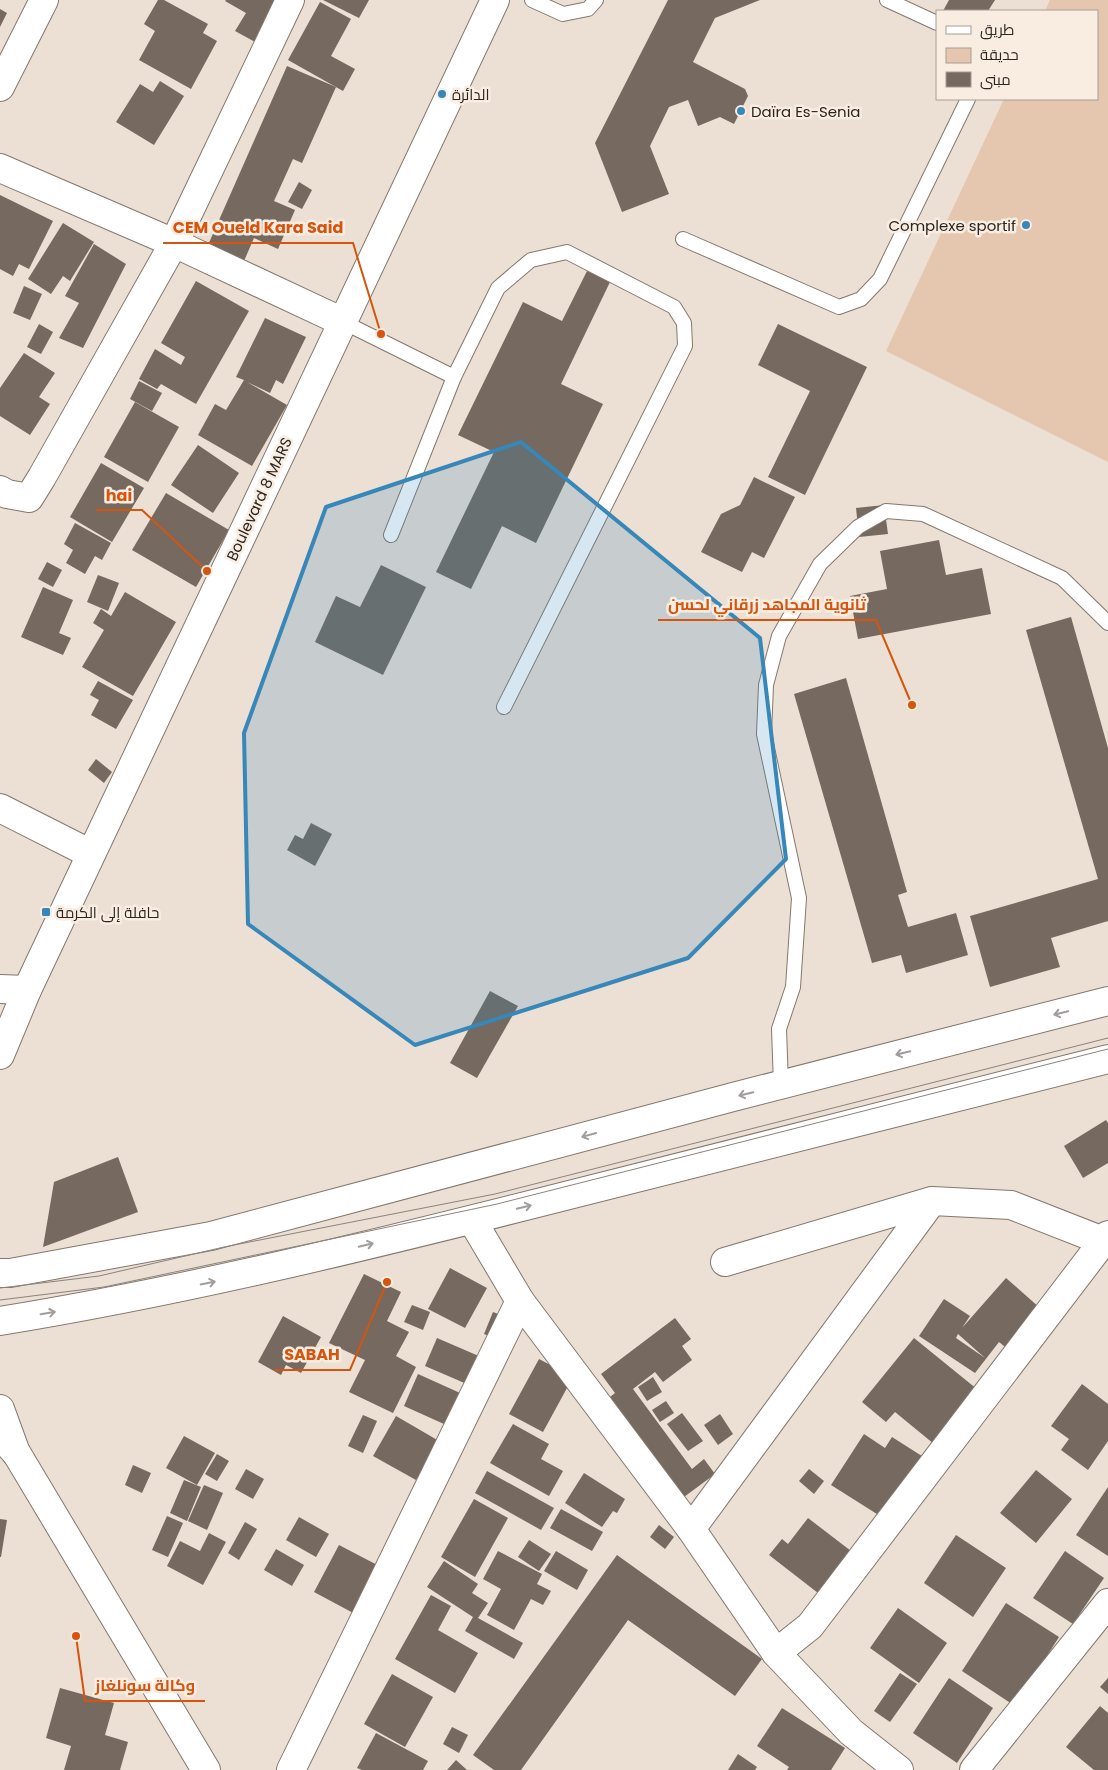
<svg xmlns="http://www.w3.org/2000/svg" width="1108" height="1770" font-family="Poppins,Cairo,sans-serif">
  <rect width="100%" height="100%" fill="#ecdfd4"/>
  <path fill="#e4c7ae" d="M 1050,0 L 1108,0 L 1108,462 L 886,351 L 1004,99 L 1097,99 L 1097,11 L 1045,11 Z"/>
  <g fill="#756960" fill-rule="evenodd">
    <path d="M 158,0 L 164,0 L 208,24 L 203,33 L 217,41 L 191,89 L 139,60 L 155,31 L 144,24 Z"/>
    <path d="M 226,0 L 284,0 L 259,44 L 235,31 L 246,13 L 225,1 Z"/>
    <path d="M 323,0 L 369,0 L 359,18 Z"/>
    <path d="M 668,0 L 760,0 L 715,18 L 693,62 L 745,89 L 748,96 L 734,124 L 720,117 L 698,126 L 688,100 L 669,107 L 650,146 L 669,194 L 622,212 L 595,143 Z"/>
    <path d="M 949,0 L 995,0 L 988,11 L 943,11 Z"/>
    <path d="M 320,2 L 351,19 L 331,56 L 355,69 L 343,91 L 288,60 Z"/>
    <path d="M 0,9 L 7,13 L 0,27 Z"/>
    <path d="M 287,66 L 336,87 L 302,163 L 293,159 L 274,201 L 295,210 L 278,249 L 254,238 L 244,261 L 208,245 Z"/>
    <path d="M 160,81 L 184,96 L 154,145 L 116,122 L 140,84 L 153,92 Z"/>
    <path d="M 299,182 L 312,190 L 302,209 L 288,202 Z"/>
    <path d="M 0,195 L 53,221 L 29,269 L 19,264 L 13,276 L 0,269 Z"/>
    <path d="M 63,223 L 94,242 L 70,281 L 63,276 L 51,294 L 28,279 Z"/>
    <path d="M 94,244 L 126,264 L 83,348 L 59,338 L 79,303 L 65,296 Z"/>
    <path d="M 587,271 L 610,282 L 561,384 L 603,404 L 536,543 L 502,526 L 471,589 L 436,572 L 494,452 L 458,435 L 523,302 L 562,321 Z"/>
    <path d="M 196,281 L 249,311 L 196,404 L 161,384 L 157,389 L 139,379 L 155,349 L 181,365 L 185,357 L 161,343 Z"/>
    <path d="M 24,286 L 42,294 L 30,320 L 13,313 Z"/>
    <path d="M 265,318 L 306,337 L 283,384 L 276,380 L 270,393 L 247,382 L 287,405 L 252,466 L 198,435 L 215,404 L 226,410 L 244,380 L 236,377 Z"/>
    <path d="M 39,324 L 53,332 L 41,354 L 27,347 Z"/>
    <path d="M 778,324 L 867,367 L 805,495 L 768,477 L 810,391 L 758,365 Z"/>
    <path d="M 24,353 L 55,373 L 39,397 L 50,404 L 30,435 L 0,416 L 0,388 Z"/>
    <path d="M 139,381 L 162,393 L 152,411 L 130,399 Z"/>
    <path d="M 135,402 L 179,427 L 148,482 L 104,457 Z"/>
    <path d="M 198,445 L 239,473 L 213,513 L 171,485 Z"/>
    <path d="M 101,463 L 144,488 L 112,542 L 70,517 Z"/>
    <path d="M 754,477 L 795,497 L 764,558 L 752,552 L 742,572 L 701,552 L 721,514 L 740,505 Z"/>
    <path d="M 166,493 L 229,530 L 196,587 L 132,550 Z"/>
    <path d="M 884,505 L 888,534 L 859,537 L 856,508 Z"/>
    <path d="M 75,523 L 111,543 L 102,560 L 95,556 L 85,574 L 66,563 L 73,550 L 64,544 Z"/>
    <path d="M 939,540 L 946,575 L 982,568 L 991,614 L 858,639 L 850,596 L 887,589 L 880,551 Z"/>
    <path d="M 47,562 L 62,570 L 53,587 L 38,579 Z"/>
    <path d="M 381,565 L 426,587 L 383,675 L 315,642 L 336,596 L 360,607 Z"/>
    <path d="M 98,575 L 119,583 L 108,611 L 87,602 Z"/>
    <path d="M 43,587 L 73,600 L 59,633 L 71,638 L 63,655 L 21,637 Z"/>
    <path d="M 125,592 L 176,622 L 133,696 L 82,667 L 104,630 L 93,623 L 101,609 L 111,616 Z"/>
    <path d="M 1071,617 L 1108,748 L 1108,921 L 1051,938 L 1060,967 L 990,987 L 970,916 L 1098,879 L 1026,630 Z"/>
    <path d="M 846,678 L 907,892 L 898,895 L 908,927 L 956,913 L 968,955 L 906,973 L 901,955 L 872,963 L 794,694 Z"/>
    <path d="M 98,681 L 133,700 L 116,729 L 91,715 L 99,700 L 90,695 Z"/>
    <path d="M 96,759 L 112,772 L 104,783 L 88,770 Z"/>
    <path d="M 311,823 L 332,834 L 315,866 L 287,850 L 295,835 L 303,839 Z"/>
    <path d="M 490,991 L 518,1006 L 477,1078 L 450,1063 Z"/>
    <path d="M 1106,1120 L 1108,1123 L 1108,1163 L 1083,1178 L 1064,1146 Z"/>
    <path d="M 118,1157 L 138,1212 L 43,1247 L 54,1182 Z"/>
    <path d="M 450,1268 L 487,1288 L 465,1328 L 428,1309 Z"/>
    <path d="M 364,1274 L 401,1292 L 387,1321 L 409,1332 L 396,1356 L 416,1367 L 393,1413 L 349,1392 L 365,1360 L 329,1343 Z"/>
    <path d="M 1006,1278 L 1049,1316 L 1015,1355 L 999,1342 L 975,1373 L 919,1336 L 944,1299 L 970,1316 L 962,1328 ZM 958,1334 L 985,1358 L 956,1338 Z"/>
    <path d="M 412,1305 L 430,1312 L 423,1330 L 404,1322 Z"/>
    <path d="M 493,1312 L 513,1320 L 504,1342 L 484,1334 Z"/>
    <path d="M 283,1316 L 321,1337 L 301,1373 L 286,1365 L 281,1375 L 258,1362 Z"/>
    <path d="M 675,1318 L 691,1339 L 682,1346 L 692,1360 L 663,1382 L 655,1372 L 633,1389 L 692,1469 L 704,1459 L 715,1474 L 684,1497 L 610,1397 L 615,1393 L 601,1374 Z"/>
    <path d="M 437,1338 L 488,1360 L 476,1388 L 425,1366 Z"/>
    <path d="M 914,1338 L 983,1394 L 934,1444 L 895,1412 L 886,1422 L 862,1402 Z"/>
    <path d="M 539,1359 L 573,1377 L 543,1432 L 509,1414 Z"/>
    <path d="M 418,1374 L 469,1397 L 455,1429 L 404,1406 Z"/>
    <path d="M 653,1377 L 662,1392 L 647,1401 L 638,1387 Z"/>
    <path d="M 1082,1384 L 1108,1404 L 1108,1441 L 1088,1470 L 1061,1450 L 1069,1439 L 1051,1426 Z"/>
    <path d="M 666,1401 L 674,1413 L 660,1422 L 652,1410 Z"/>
    <path d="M 682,1413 L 703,1441 L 688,1451 L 667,1424 Z"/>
    <path d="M 720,1414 L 733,1434 L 718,1445 L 704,1425 Z"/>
    <path d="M 363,1415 L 377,1421 L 363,1453 L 348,1446 Z"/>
    <path d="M 396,1416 L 439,1441 L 416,1480 L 373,1456 Z"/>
    <path d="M 513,1424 L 549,1444 L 541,1459 L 563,1471 L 549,1496 L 490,1463 Z"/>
    <path d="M 864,1434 L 885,1448 L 892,1437 L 925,1458 L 888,1521 L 831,1485 Z"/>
    <path d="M 184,1436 L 215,1453 L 197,1485 L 166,1468 Z"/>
    <path d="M 217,1454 L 229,1461 L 217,1481 L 205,1474 Z"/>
    <path d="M 133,1465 L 151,1473 L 142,1493 L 125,1485 Z"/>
    <path d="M 246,1469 L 264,1479 L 253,1499 L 235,1489 Z"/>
    <path d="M 809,1469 L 824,1481 L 814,1494 L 799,1481 Z"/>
    <path d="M 1036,1470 L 1072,1499 L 1036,1543 L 1000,1513 Z"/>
    <path d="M 487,1471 L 554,1508 L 541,1530 L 475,1493 Z"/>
    <path d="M 584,1473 L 625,1499 L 617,1513 L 613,1511 L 602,1527 L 565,1503 Z"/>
    <path d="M 184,1480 L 201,1487 L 187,1521 L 170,1513 Z"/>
    <path d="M 204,1485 L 223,1493 L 207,1530 L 188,1521 Z"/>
    <path d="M 1108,1487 L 1108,1556 L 1076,1535 Z"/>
    <path d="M 474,1499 L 508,1518 L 475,1577 L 441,1557 Z"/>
    <path d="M 561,1509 L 603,1532 L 592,1551 L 550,1528 Z"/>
    <path d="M 167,1516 L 183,1523 L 168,1557 L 152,1550 Z"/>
    <path d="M 299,1517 L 329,1534 L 316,1557 L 286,1540 Z"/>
    <path d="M 808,1518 L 851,1551 L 818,1593 L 769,1555 L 782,1539 L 788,1544 Z"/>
    <path d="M 0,1519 L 7,1520 L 1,1557 L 0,1557 Z"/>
    <path d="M 245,1522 L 257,1529 L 239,1560 L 228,1553 Z"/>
    <path d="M 659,1525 L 674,1537 L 665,1549 L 650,1537 Z"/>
    <path d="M 209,1533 L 226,1542 L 203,1585 L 167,1566 L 180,1541 L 200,1551 Z"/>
    <path d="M 956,1535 L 1006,1568 L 973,1617 L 924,1583 Z"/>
    <path d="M 529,1540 L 551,1554 L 539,1571 L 518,1557 Z"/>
    <path d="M 339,1545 L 383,1568 L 370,1622 L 314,1592 Z"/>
    <path d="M 276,1549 L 304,1565 L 292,1586 L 264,1570 Z"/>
    <path d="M 498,1551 L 542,1574 L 537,1584 L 551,1591 L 543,1605 L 531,1599 L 514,1630 L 487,1615 L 501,1589 L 483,1579 Z"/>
    <path d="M 556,1551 L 588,1570 L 577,1590 L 544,1571 Z"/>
    <path d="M 1065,1551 L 1104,1578 L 1073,1624 L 1033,1598 Z"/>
    <path d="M 617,1555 L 762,1659 L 735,1696 L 628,1620 L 521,1770 L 494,1770 L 473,1755 Z"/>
    <path d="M 444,1561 L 478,1584 L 472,1593 L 488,1603 L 478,1618 L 523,1643 L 514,1659 L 465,1631 L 473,1617 L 427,1587 Z"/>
    <path d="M 431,1595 L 451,1606 L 438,1630 L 478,1653 L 455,1693 L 395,1659 Z"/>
    <path d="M 1006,1603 L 1059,1637 L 1015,1706 L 962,1671 Z"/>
    <path d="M 898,1608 L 947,1643 L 919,1683 L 870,1648 Z"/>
    <path d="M 900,1673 L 917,1684 L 890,1722 L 874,1711 Z"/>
    <path d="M 392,1674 L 433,1697 L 405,1747 L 364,1724 Z"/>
    <path d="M 949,1678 L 993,1708 L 957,1763 L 913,1733 Z"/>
    <path d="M 1108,1678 L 1108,1694 L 1100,1687 Z"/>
    <path d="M 60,1688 L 114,1703 L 105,1735 L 128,1742 L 120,1770 L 64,1770 L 71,1746 L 46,1738 Z"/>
    <path d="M 1100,1706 L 1108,1713 L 1108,1770 L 1094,1770 L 1066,1747 Z"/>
    <path d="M 782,1708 L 845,1748 L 831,1770 L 787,1770 L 789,1767 L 757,1746 Z"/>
    <path d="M 452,1727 L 468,1735 L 459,1753 L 443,1744 Z"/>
    <path d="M 376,1733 L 428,1761 L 423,1770 L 362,1770 L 357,1768 Z"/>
    <path d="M 738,1754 L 757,1767 L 755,1770 L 728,1770 Z"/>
    <path d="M 456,1760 L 467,1770 L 447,1770 Z"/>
  </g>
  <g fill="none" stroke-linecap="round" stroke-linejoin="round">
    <defs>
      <g id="service">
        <path d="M 532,0 L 563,14 L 588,9 L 596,0"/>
        <path d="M 887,0 L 937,23"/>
        <path d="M 683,239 L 839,307 L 861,299 L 880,279 L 968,99"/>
        <path d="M 343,322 L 454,377"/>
        <path d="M 391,535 L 454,377 L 498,288 L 531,260 L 567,252 L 674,307 L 684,323 L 685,346 L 504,707"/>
        <path d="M 781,1085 L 779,1029 L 793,987 L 799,898 L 764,734 L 766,685 L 779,636 L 820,564 L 858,527 L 886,511 L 923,514 L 1062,578 L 1108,623"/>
      </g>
      <g id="minor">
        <path d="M 0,87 L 44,0"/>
        <path d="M 0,168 L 174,243 L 343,322"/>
        <path d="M 0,490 L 7,494 L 29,498 L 42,477 L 174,243 L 290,0"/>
        <path d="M 0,808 L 91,854"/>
        <path d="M 0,989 L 27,990"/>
        <path d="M 472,1220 L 520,1301 L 691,1529 L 776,1653 L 851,1732 L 899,1770"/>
        <path d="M 725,1262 L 932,1201 L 1011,1205 L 1103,1241"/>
        <path d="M 691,1529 L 932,1201"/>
        <path d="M 776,1653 L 810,1626 L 1108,1235"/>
        <path d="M 291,1770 L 520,1301"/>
        <path d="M 974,1770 L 1108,1603"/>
      </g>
      <g id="secondary">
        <path d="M 0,1055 L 27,990 L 495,0"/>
        <path d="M 0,1273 L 10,1273 L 211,1236 L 733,1097 L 1108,1001"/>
        <path d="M 0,1321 C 196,1289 388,1241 581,1192 C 757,1148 932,1103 1108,1059"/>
        <path d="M 0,1409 L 16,1453"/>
        <path d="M 0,1435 L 17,1454 L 206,1770"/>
      </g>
    </defs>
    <use href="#service" stroke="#84786e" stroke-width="16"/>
    <use href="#minor" stroke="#84786e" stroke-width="30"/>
    <use href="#secondary" stroke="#84786e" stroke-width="30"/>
    <use href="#service" stroke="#fff" stroke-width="14"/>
    <use href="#minor" stroke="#fff" stroke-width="28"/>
    <use href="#secondary" stroke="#fff" stroke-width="28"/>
    <g stroke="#8c837b" stroke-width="1">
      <path d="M 0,1288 L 99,1276 L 224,1247 L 495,1194 L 1108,1038"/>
      <path d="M 0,1300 L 104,1287 L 497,1204 L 1108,1049"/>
    </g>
  </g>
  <defs><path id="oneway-shaft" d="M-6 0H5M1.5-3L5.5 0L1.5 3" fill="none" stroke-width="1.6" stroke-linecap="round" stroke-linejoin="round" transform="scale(1.25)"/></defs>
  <g stroke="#a09d9c">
    <use href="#oneway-shaft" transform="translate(1061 1013) rotate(166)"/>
    <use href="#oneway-shaft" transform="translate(903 1053) rotate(166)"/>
    <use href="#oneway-shaft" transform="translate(746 1094) rotate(166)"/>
    <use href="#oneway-shaft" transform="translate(589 1135) rotate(165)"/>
    <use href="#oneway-shaft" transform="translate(524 1207) rotate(-14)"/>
    <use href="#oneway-shaft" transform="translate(366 1245) rotate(-13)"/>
    <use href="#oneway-shaft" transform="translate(208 1283) rotate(-11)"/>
    <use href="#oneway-shaft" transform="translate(48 1313) rotate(-9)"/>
  </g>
  <path fill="#3787b8" fill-opacity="0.2" stroke="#3787b8" stroke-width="4" stroke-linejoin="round" d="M 521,442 L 760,638 L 786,859 L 688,958 L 415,1045 L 248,924 L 244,733 L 326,507 Z"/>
  <g fill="#3787b8" stroke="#f9ece1" stroke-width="2">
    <circle cx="442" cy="94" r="5"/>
    <circle cx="741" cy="111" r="5"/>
    <circle cx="1026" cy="225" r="5"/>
    <rect x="41" y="907" width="10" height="10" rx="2.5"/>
  </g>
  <g text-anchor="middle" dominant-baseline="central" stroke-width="5" stroke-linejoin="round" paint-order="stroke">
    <g font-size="15" fill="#2b2622" stroke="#f9ece1" text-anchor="start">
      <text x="452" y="94">الدائرة</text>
      <text x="751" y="111">Daïra Es-Senia</text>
      <text x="1016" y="225" text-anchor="end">Complexe sportif</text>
      <text x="56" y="912">حافلة إلى الكرمة</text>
    </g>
    <g font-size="15" fill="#2b2622" stroke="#f9ece1">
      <text transform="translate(259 499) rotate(-65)">Boulevard 8 MARS</text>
    </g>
  </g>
  <path fill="none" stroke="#d5540e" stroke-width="2" d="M381 334L353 243H163M207 571L142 510H96M912 705L876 620H658M387 1282L350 1370H274M76 1636L85 1701H205"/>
  <g fill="#d5540e" stroke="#f9ece1" stroke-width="2">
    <circle cx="381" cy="334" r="5"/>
    <circle cx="207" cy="571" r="5"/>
    <circle cx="912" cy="705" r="5"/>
    <circle cx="387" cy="1282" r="5"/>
    <circle cx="76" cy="1636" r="5"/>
  </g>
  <g font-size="16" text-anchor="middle" font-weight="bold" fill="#d5540e" stroke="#f9ece1" stroke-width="5" stroke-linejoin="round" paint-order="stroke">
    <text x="258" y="233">CEM Oueld Kara Said</text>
    <text x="119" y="501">hai</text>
    <text x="767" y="610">ثانوية المجاهد زرقاني لحسن</text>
    <text x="312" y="1360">SABAH</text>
    <text x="145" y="1691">وكالة سونلغاز</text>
  </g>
  <rect x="936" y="10" width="162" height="90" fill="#f9ece1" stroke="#a79d95"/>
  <rect x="946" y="26" width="25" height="8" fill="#ffffff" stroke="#a79d95"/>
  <text x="980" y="35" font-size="15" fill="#2b2622">طريق</text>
  <rect x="946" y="48" width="25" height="15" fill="#e4c7ae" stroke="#a79d95"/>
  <text x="980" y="60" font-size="15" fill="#2b2622">حديقة</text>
  <rect x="946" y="72" width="25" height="15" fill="#756960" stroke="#a79d95"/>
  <text x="980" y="85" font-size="15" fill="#2b2622">مبنى</text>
</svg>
